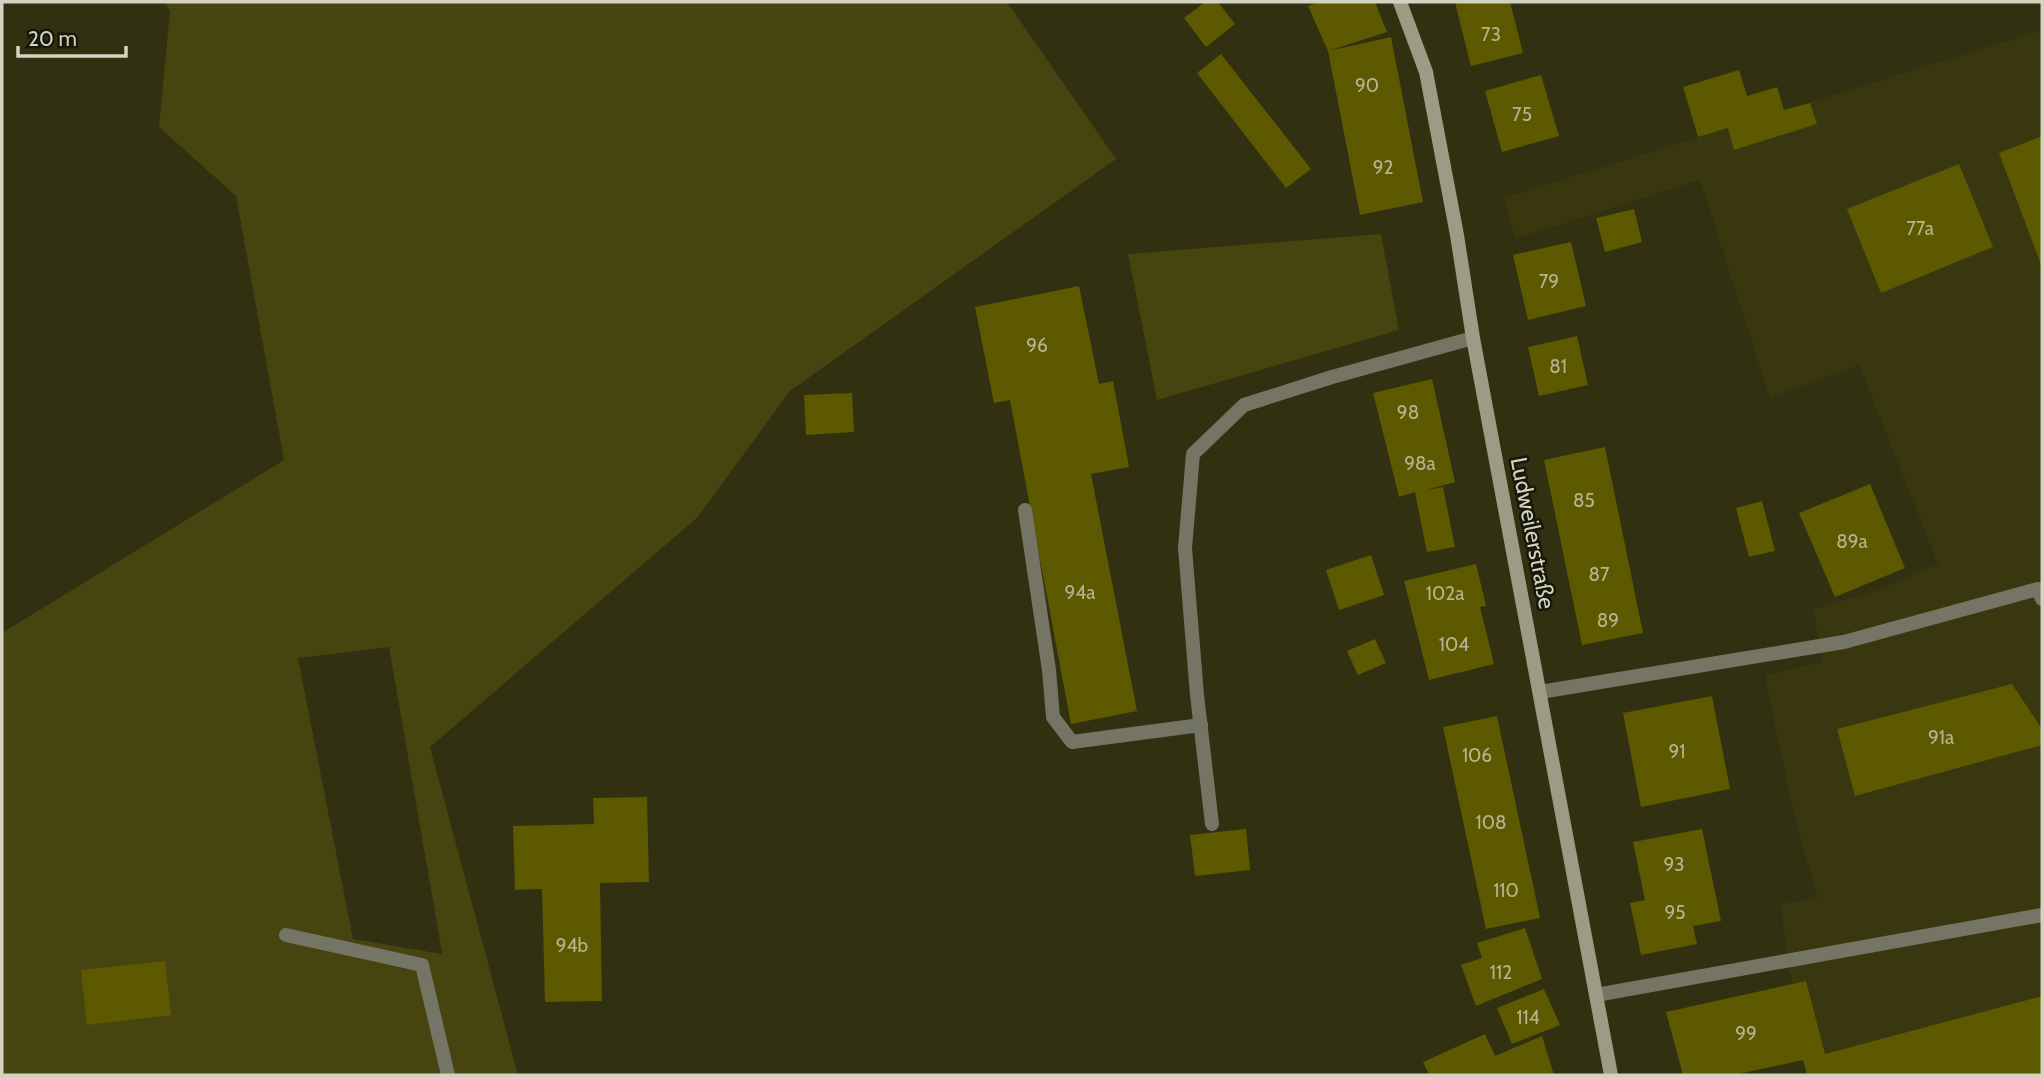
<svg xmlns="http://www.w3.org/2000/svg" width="2044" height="1077" font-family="Cabin,sans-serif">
  <rect width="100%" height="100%" fill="#313011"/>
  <path fill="#39370f" d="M 2042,30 L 2042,1075 L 1807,1075 L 1803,1060 L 1807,1041 L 1787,961 L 1781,904 L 1817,898 L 1790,798 L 1765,675 L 1823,662 L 1813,609 L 1876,591 L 1938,564 L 1859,365 L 1770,398 L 1700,180 L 1515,239 L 1503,198 Z"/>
  <g fill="#46440f" fill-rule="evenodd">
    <path d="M 164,2 L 1007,2 L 1116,159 L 790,391 L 697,518 L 430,747 L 518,1075 L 2,1075 L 2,633 L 284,460 L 236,196 L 159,127 L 170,11 ZM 389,647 L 442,953 L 442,954 L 353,939 L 298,658 Z"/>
    <path d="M 1381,234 L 1399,330 L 1157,400 L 1128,254 Z"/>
  </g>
  <g fill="#5c5900">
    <path d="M 1205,2 L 1218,2 L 1235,24 L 1206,47 L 1184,18 Z"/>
    <path d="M 1319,2 L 1375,2 L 1387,32 L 1328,51 L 1391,37 L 1423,202 L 1360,215 L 1328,51 L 1308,6 Z"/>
    <path d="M 1455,2 L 1510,2 L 1523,53 L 1471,66 Z"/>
    <path d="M 1221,54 L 1311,169 L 1286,188 L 1197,73 Z"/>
    <path d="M 1739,70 L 1747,96 L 1777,87 L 1784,110 L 1810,103 L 1817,124 L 1734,150 L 1728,128 L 1698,137 L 1683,87 Z"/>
    <path d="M 1541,75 L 1559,136 L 1502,152 L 1485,91 Z"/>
    <path d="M 2042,136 L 2042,267 L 1999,153 Z"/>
    <path d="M 1959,164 L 1993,247 L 1881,293 L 1847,209 Z"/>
    <path d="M 1634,209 L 1642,242 L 1605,252 L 1596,218 Z"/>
    <path d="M 1571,242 L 1586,306 L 1528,320 L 1513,255 Z"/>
    <path d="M 1079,286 L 1099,384 L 1113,381 L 1129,467 L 1091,474 L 1137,711 L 1071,724 L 1010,400 L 994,403 L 975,307 Z"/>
    <path d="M 1577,336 L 1588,385 L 1539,396 L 1528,347 Z"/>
    <path d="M 1432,379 L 1455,482 L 1426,490 L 1443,487 L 1455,547 L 1427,552 L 1415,492 L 1399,497 L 1373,393 Z"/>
    <path d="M 852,393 L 854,432 L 806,435 L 804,395 Z"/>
    <path d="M 1605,447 L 1643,633 L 1582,645 L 1544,460 Z"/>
    <path d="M 1870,484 L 1905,568 L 1835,597 L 1799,513 Z"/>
    <path d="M 1762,501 L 1775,551 L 1749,557 L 1736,508 Z"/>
    <path d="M 1371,555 L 1384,595 L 1339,610 L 1326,570 Z"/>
    <path d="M 1476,564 L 1486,606 L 1480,607 L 1494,664 L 1429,680 L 1404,581 Z"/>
    <path d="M 1375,639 L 1386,663 L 1358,675 L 1347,651 Z"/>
    <path d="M 2012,684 L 2042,729 L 2042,745 L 1855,796 L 1837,729 Z"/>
    <path d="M 1712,696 L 1730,789 L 1641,807 L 1623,713 Z"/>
    <path d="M 1497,716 L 1540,918 L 1486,929 L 1443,727 Z"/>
    <path d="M 647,797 L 649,882 L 600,883 L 602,1001 L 545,1002 L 542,889 L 515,890 L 513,826 L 594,824 L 593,798 Z"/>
    <path d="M 1246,829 L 1250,870 L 1195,876 L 1190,835 Z"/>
    <path d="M 1702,829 L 1721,921 L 1693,926 L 1697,944 L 1641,955 L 1630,903 L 1645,900 L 1633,842 Z"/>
    <path d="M 1525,928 L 1542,979 L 1476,1006 L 1461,965 L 1482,958 L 1477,943 Z"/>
    <path d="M 165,961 L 171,1015 L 87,1025 L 81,970 Z"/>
    <path d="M 1806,981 L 1825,1054 L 2042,996 L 2042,1075 L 1807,1075 L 1803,1060 L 1734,1075 L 1683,1075 L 1666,1012 Z"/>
    <path d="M 1544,989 L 1560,1025 L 1512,1044 L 1497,1008 Z"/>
    <path d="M 1485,1034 L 1495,1056 L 1542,1036 L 1554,1075 L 1429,1075 L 1423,1062 Z"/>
  </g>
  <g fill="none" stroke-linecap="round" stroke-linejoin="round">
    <g stroke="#757566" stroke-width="14">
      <path d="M 1025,510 L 1049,670 L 1053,717 L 1072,742 L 1201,725"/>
      <path d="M 1540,692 L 1844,642 L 2038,589 L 2042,599"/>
      <path d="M 1212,824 L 1197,695 L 1185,548 L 1193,454 L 1244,405 L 1332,377 L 1473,338"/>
      <path d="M 1596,995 L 2042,915"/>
    </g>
    <path stroke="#757566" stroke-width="14" d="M 286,935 L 422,965 L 448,1075"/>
    <path stroke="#9c9c85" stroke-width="14" d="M 1400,2 L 1426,72 L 1457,235 L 1473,338 L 1611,1075"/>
  </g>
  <g text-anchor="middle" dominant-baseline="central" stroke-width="5" stroke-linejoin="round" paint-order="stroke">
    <g font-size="19" fill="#b5b491">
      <text x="1491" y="34">73</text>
      <text x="1367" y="85">90</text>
      <text x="1522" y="114">75</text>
      <text x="1383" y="167">92</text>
      <text x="1920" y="228">77a</text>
      <text x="1549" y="281">79</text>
      <text x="1037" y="345">96</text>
      <text x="1558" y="366">81</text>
      <text x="1408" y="412">98</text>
      <text x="1420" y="463">98a</text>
      <text x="1584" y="500">85</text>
      <text x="1852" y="541">89a</text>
      <text x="1599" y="574">87</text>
      <text x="1080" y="592">94a</text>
      <text x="1445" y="593">102a</text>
      <text x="1608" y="620">89</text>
      <text x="1454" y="644">104</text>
      <text x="1941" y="737">91a</text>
      <text x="1677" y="751">91</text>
      <text x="1477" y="755">106</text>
      <text x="1491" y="822">108</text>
      <text x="1674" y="864">93</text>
      <text x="1506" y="890">110</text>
      <text x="1675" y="912">95</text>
      <text x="572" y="945">94b</text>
      <text x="1501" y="972">112</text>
      <text x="1528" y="1017">114</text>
      <text x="1746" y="1033">99</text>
    </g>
    <g font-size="23" fill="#d3d3c1" stroke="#18180a">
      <text transform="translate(1533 533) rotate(79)">Ludweilerstraße</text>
    </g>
  </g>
  <rect width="2044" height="1077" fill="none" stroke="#d3d3c1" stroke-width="7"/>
  <path d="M18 46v10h108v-10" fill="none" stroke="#d3d3c1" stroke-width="3.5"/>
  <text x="28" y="46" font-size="21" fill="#d3d3c1" stroke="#18180a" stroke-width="5" paint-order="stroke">20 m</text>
</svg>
